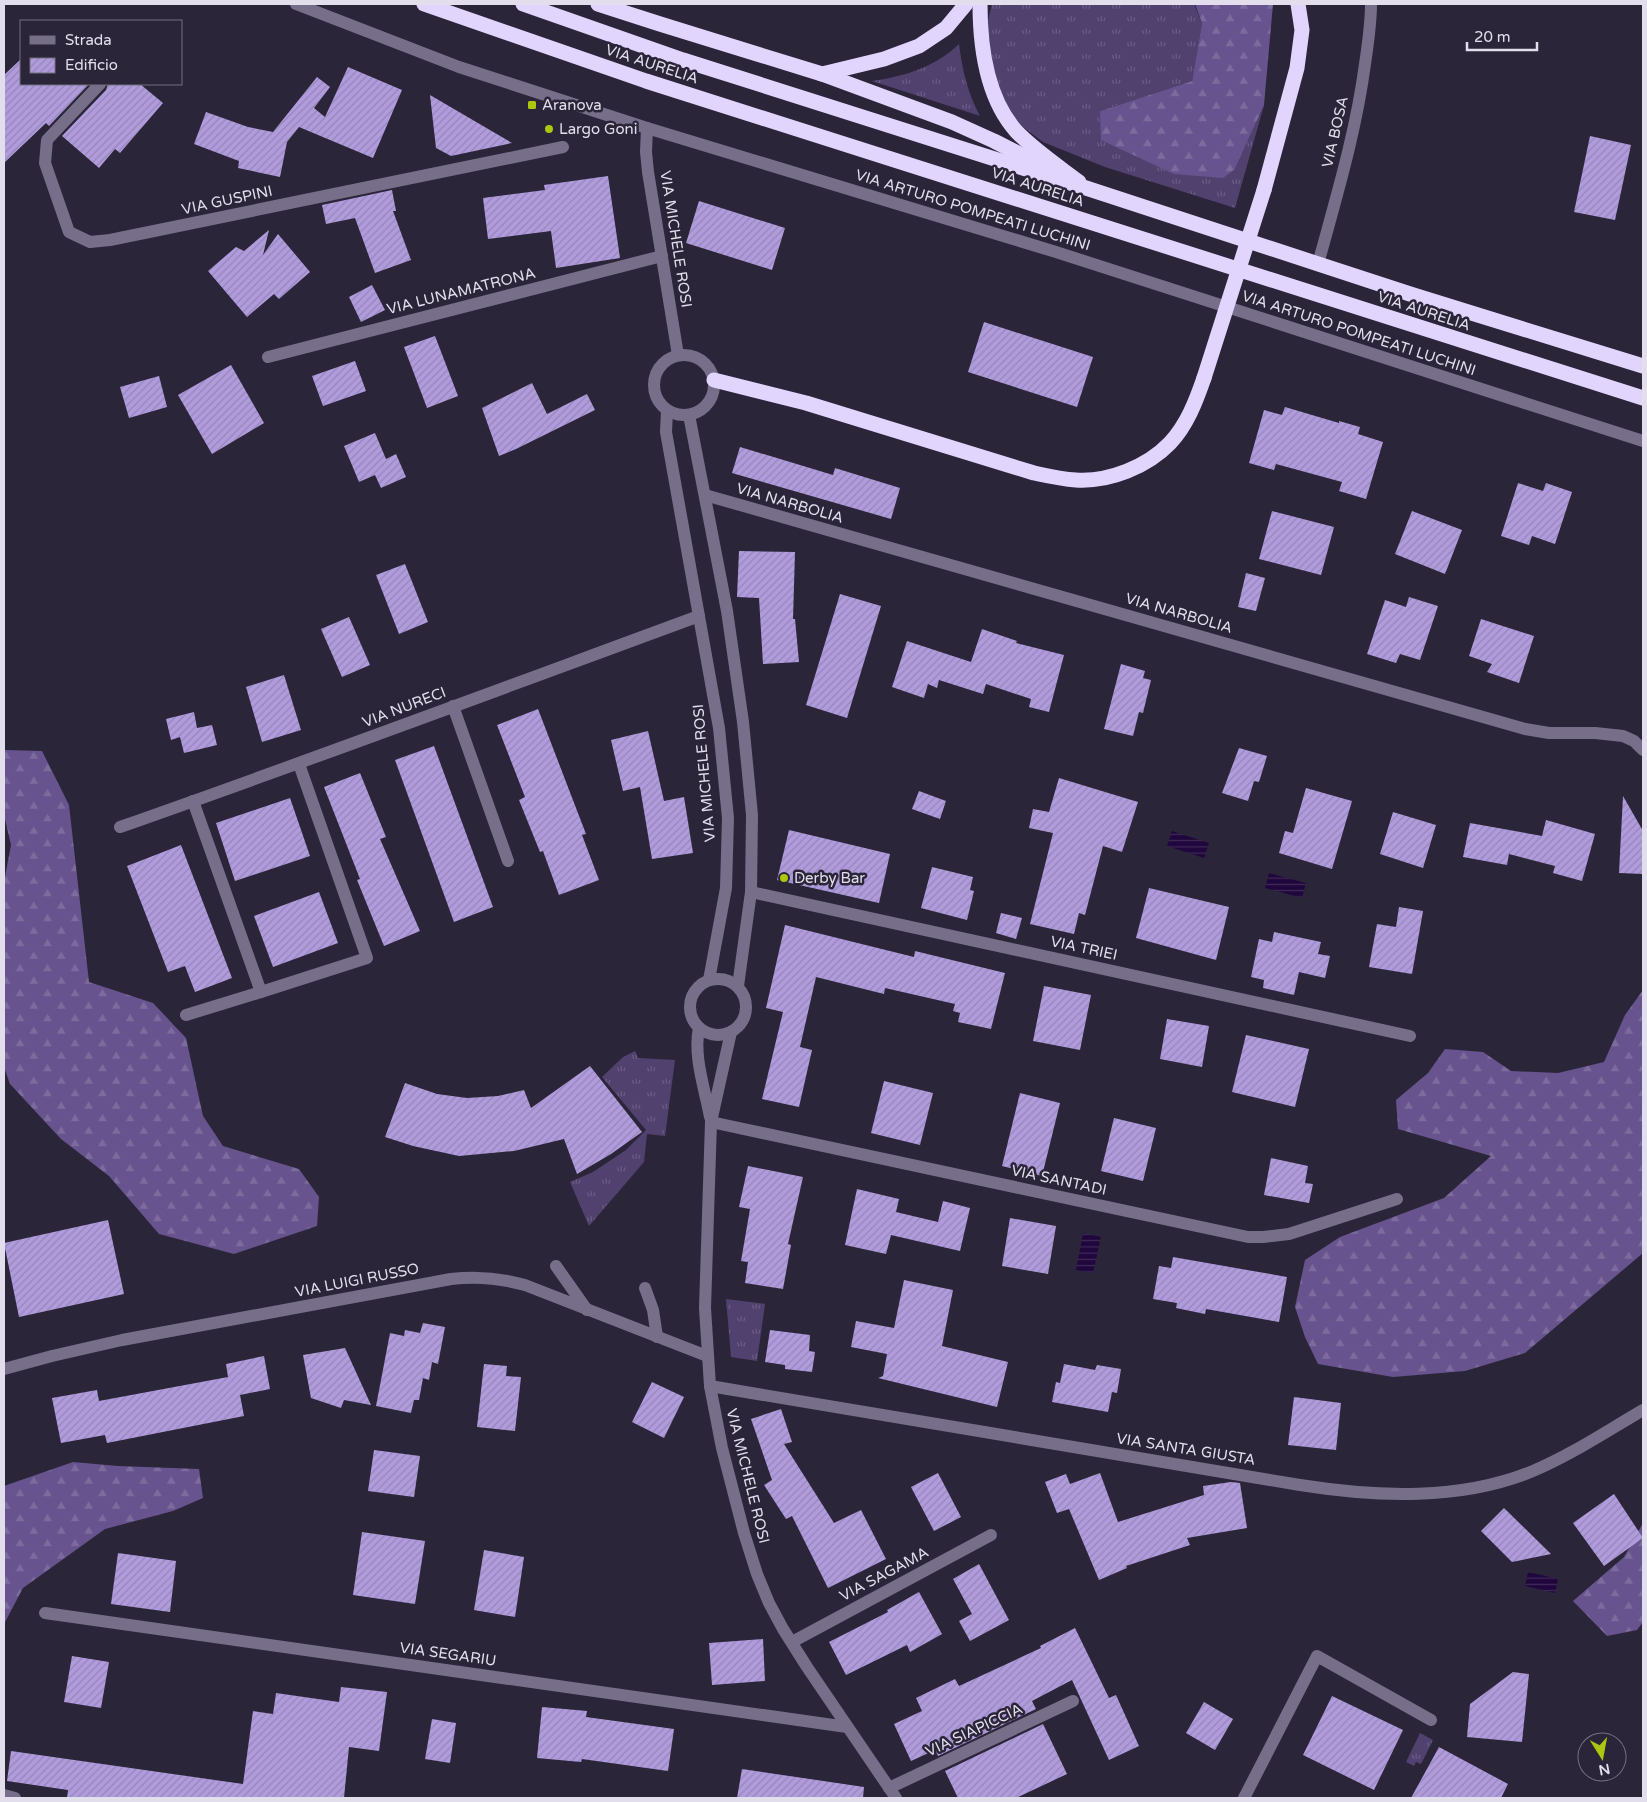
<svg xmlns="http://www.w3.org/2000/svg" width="1647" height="1802" font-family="'Varela Round',sans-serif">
  <defs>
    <pattern id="grass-tufts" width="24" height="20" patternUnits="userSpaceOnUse" patternTransform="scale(1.25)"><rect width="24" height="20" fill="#51416f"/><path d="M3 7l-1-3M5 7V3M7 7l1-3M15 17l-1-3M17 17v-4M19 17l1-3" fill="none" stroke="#6a5c84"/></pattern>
    <pattern id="forest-firs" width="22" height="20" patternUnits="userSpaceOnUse" patternTransform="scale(1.25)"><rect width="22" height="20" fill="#67538d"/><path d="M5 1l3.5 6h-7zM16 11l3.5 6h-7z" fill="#7c6b9d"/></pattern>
    <pattern id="water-rules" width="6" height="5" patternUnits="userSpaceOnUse" patternTransform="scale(1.25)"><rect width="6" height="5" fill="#1f063c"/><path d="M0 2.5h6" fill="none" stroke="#3f2a58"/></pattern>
    <pattern id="building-hatch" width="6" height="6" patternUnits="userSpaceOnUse" patternTransform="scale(1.25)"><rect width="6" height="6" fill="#b09cdd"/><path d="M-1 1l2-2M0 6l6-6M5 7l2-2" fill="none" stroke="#9586b7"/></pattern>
  </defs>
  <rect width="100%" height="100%" fill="#2b2539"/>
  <g fill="url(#grass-tufts)">
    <path d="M 992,4 L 1194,4 L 1202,23 L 1192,81 L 1100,111 L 1235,169 L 1264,105 L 1235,208 L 1105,167 L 1043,142 L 1022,126 L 1010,115 L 995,84 L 986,29 Z"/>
    <path d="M 959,44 C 962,69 968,94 980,116 L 872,81 C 906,76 935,67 959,44 Z"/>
    <path d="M 635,1051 L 638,1058 L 675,1060 L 665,1136 L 647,1134 L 644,1162 L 589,1226 L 570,1182 L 593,1172 L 626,1150 L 646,1130 L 602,1077 L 623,1057 Z"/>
    <path d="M 726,1299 L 765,1304 L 757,1361 L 731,1357 Z"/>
    <path d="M 1420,1733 L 1433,1740 L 1421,1764 L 1416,1762 L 1414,1766 L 1406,1762 Z"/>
  </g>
  <g fill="url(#forest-firs)">
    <path d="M 1195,4 L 1273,4 L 1264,105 L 1235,169 L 1223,178 L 1174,174 L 1101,140 L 1100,111 L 1192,81 L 1202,23 Z"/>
    <path d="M 4,750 L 42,751 L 69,805 L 89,982 L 153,1003 L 186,1038 L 203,1116 L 223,1146 L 299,1169 L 319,1197 L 317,1226 L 234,1254 L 159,1234 L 109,1176 L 61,1139 L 10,1084 L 4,1067 L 4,882 L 11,845 L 4,815 Z"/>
    <path d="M 1643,990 L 1643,1253 L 1525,1353 L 1465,1371 L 1393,1377 L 1318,1364 L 1305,1337 L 1295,1307 L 1305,1260 L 1340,1237 L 1444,1198 L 1491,1156 L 1398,1129 L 1396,1100 L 1428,1073 L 1445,1049 L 1483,1052 L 1511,1071 L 1558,1073 L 1604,1062 L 1625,1015 Z"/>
    <path d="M 73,1462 L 118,1466 L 199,1469 L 203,1498 L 173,1511 L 105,1529 L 23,1588 L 4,1624 L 4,1486 Z"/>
    <path d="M 1643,1523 L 1643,1622 L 1637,1630 L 1607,1636 L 1573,1601 L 1624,1557 Z"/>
  </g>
  <g fill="url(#water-rules)">
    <path d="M 1172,831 L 1209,843 L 1204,858 L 1167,846 Z"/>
    <path d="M 1269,873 L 1306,883 L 1302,898 L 1265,888 Z"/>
    <path d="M 1083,1233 L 1101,1237 L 1093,1273 L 1076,1270 Z"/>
    <path d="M 1528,1572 L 1558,1579 L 1555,1593 L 1525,1586 Z"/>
  </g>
  <g fill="url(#building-hatch)">
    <path d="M 21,59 L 21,84 L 89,84 L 49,126 L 46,123 L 4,163 L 4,75 Z"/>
    <path d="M 348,67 L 402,90 L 373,158 L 299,127 L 287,142 L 280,177 L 238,168 L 239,161 L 194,144 L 206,112 L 248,127 L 273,132 L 317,77 L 330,87 L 314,108 L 325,117 Z"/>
    <path d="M 108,84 L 140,84 L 163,103 L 120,153 L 115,149 L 99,168 L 62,136 L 106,90 Z"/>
    <path d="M 430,95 L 512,143 L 451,156 L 436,148 Z"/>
    <path d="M 1590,136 L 1631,145 L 1615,220 L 1574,212 Z"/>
    <path d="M 608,176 L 620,258 L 556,268 L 551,231 L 488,239 L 483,198 L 545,190 L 544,185 Z"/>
    <path d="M 392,190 L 396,211 L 393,211 L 411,260 L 375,273 L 355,218 L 326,224 L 322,205 Z"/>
    <path d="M 699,201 L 785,228 L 772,270 L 686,243 Z"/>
    <path d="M 269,230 L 263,255 L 278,234 L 310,272 L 279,299 L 274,294 L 247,317 L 208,271 L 236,247 L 244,251 Z"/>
    <path d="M 372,285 L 385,310 L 361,322 L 349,297 Z"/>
    <path d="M 984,322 L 1093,357 L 1077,407 L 968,372 Z"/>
    <path d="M 435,336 L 458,396 L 427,408 L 404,347 Z"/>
    <path d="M 355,361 L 366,391 L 323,406 L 312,376 Z"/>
    <path d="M 231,365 L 264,423 L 212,454 L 178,395 Z"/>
    <path d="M 159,376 L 167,407 L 129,418 L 120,387 Z"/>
    <path d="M 532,383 L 547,414 L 587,394 L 595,410 L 516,449 L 499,456 L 482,408 Z"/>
    <path d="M 1285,407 L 1339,423 L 1339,421 L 1360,427 L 1358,434 L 1383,442 L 1366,499 L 1339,491 L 1342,482 L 1276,464 L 1274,470 L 1249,463 L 1264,410 L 1282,415 Z"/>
    <path d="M 375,433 L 386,459 L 396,454 L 406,477 L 381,488 L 375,475 L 359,482 L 344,446 Z"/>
    <path d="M 740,447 L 833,475 L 835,468 L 900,488 L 891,519 L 732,473 Z"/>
    <path d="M 1518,483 L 1543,491 L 1546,483 L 1572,492 L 1555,544 L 1532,536 L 1529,545 L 1501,536 Z"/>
    <path d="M 1272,511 L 1334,527 L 1321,575 L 1259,559 Z"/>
    <path d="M 1412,511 L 1462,530 L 1445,574 L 1395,554 Z"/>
    <path d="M 739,551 L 795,552 L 793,619 L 795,619 L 799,662 L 763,664 L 759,598 L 737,597 Z"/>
    <path d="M 405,564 L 428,622 L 399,634 L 376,575 Z"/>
    <path d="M 1246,573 L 1265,578 L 1256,611 L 1238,607 Z"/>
    <path d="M 840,594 L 881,606 L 847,718 L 806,705 Z"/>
    <path d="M 1409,597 L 1438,606 L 1420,660 L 1400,654 L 1396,663 L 1367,654 L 1385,600 L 1406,607 Z"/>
    <path d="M 349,617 L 370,665 L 342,677 L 321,629 Z"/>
    <path d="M 1481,619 L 1534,636 L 1519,683 L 1487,672 L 1492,664 L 1469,656 Z"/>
    <path d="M 982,629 L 1017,641 L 1016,643 L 1064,655 L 1049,712 L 1029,707 L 1031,699 L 986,684 L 983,694 L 939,680 L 937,688 L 928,684 L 924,698 L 892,687 L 907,641 L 971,662 Z"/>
    <path d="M 1121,664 L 1145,671 L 1143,678 L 1151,680 L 1143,713 L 1139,712 L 1133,736 L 1104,729 Z"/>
    <path d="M 284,675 L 301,730 L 262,742 L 246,687 Z"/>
    <path d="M 538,709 L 586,834 L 582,835 L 599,880 L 559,895 L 543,851 L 540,852 L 519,800 L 525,797 L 497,725 Z"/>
    <path d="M 194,712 L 197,728 L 212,725 L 217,745 L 184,753 L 180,737 L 171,740 L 166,719 Z"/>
    <path d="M 648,731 L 664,801 L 684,797 L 693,853 L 652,859 L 640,787 L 623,791 L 611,740 Z"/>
    <path d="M 434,746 L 493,907 L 454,922 L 395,760 Z"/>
    <path d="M 1239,748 L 1267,756 L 1259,782 L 1254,781 L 1248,801 L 1222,793 Z"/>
    <path d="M 360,773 L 386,837 L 380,839 L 420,931 L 384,946 L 357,880 L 360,879 L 324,787 Z"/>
    <path d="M 1059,778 L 1138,802 L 1122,852 L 1103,846 L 1085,915 L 1079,913 L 1074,934 L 1030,924 L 1053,833 L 1029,828 L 1033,809 L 1049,812 Z"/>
    <path d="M 1306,788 L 1352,801 L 1332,869 L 1279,853 L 1285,831 L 1293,833 Z"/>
    <path d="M 919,791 L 946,801 L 940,819 L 912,809 Z"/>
    <path d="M 1623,796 L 1643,831 L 1643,874 L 1619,873 Z"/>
    <path d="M 290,798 L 310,856 L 235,881 L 216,823 Z"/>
    <path d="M 1393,812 L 1436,825 L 1423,868 L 1380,854 Z"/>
    <path d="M 1546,820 L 1595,834 L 1582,881 L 1553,873 L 1555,866 L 1509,854 L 1507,865 L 1463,857 L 1470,823 L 1542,836 Z"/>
    <path d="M 789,830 L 890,854 L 879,903 L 777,880 Z"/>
    <path d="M 181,845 L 232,978 L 195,992 L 185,966 L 168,972 L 127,866 Z"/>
    <path d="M 932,867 L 973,877 L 970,890 L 974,891 L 967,920 L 921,908 Z"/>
    <path d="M 1149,888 L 1229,907 L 1216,960 L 1136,938 Z"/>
    <path d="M 319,892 L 338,943 L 273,967 L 254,916 Z"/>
    <path d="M 1399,907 L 1423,911 L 1412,974 L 1369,967 L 1377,924 L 1396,927 Z"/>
    <path d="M 1001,913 L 1022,918 L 1016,939 L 996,933 Z"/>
    <path d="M 785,925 L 914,957 L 915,951 L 1005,973 L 991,1029 L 958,1022 L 960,1013 L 953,1011 L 955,1004 L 885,988 L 884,994 L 816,977 L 800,1047 L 812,1050 L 799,1107 L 762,1099 L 783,1012 L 766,1008 Z"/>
    <path d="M 1274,932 L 1321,942 L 1318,954 L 1330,956 L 1325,978 L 1299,972 L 1294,995 L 1263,988 L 1264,980 L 1251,977 L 1259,939 L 1272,942 Z"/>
    <path d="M 1044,986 L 1091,995 L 1080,1050 L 1033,1041 Z"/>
    <path d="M 1167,1019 L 1209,1026 L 1202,1067 L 1160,1059 Z"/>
    <path d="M 1246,1035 L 1309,1049 L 1295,1107 L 1232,1092 Z"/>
    <path d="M 590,1066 L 642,1132 L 611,1154 L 577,1174 L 564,1139 L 514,1151 L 459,1156 L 413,1146 L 385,1137 L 405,1083 L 437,1094 L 467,1098 L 498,1096 L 524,1090 L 531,1108 Z"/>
    <path d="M 884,1081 L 933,1093 L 920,1145 L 871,1133 Z"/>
    <path d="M 1020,1093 L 1060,1103 L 1042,1176 L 1002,1166 Z"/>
    <path d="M 1114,1118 L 1156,1128 L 1143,1181 L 1101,1171 Z"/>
    <path d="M 1271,1158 L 1308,1166 L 1305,1183 L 1313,1184 L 1309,1203 L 1264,1195 Z"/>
    <path d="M 748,1166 L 803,1177 L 788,1244 L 791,1245 L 783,1289 L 745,1283 L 748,1262 L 741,1261 L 750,1209 L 739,1207 Z"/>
    <path d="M 857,1189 L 899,1199 L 896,1212 L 938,1222 L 943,1201 L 970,1208 L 960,1251 L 891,1235 L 886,1254 L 845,1245 Z"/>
    <path d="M 1010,1218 L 1056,1226 L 1048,1274 L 1002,1266 Z"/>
    <path d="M 108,1220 L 124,1294 L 19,1317 L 4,1243 Z"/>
    <path d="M 1173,1257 L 1287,1277 L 1279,1322 L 1206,1309 L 1205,1314 L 1176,1308 L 1177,1303 L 1153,1299 L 1159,1266 L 1171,1268 Z"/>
    <path d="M 904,1280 L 953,1290 L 942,1346 L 1008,1362 L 997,1407 L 878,1378 L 883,1376 L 887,1354 L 851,1347 L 856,1321 L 894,1328 Z"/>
    <path d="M 423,1323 L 445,1327 L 438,1364 L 432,1362 L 429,1380 L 423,1378 L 419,1400 L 414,1400 L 411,1413 L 376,1406 L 390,1333 L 404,1336 L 405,1330 L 420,1333 Z"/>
    <path d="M 770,1330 L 810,1335 L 809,1351 L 815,1352 L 812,1372 L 785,1369 L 785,1365 L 765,1362 Z"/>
    <path d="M 345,1348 L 371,1405 L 344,1400 L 341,1408 L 311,1398 L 303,1355 Z"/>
    <path d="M 264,1356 L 270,1389 L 240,1395 L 244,1416 L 107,1443 L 105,1435 L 61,1443 L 52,1398 L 97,1390 L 99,1401 L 228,1377 L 226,1364 Z"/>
    <path d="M 484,1364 L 507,1366 L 506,1376 L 521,1377 L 515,1431 L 477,1427 Z"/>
    <path d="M 1064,1364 L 1095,1370 L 1097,1365 L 1121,1369 L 1117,1393 L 1112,1392 L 1108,1412 L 1052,1402 L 1056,1382 L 1060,1383 Z"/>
    <path d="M 652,1382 L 684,1397 L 664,1438 L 632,1422 Z"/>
    <path d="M 1294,1397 L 1341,1403 L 1336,1450 L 1288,1445 Z"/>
    <path d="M 781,1409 L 792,1442 L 784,1444 L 834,1523 L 861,1510 L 886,1559 L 828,1588 L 792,1516 L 786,1519 L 764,1485 L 772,1480 L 751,1419 Z"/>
    <path d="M 374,1450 L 420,1456 L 414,1497 L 368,1491 Z"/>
    <path d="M 938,1473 L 961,1517 L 934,1531 L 911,1487 Z"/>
    <path d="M 1100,1473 L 1118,1522 L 1204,1495 L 1203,1486 L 1231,1482 L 1240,1483 L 1247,1528 L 1187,1538 L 1190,1545 L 1126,1566 L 1127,1568 L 1099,1580 L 1069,1509 L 1057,1513 L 1045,1482 L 1066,1474 L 1070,1484 Z"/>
    <path d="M 1614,1494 L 1643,1538 L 1604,1566 L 1573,1523 Z"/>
    <path d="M 1504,1508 L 1551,1554 L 1512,1562 L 1481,1531 Z"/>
    <path d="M 362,1532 L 425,1541 L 415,1604 L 353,1595 Z"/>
    <path d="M 484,1550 L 524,1557 L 515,1617 L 474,1610 Z"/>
    <path d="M 118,1553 L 176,1561 L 170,1612 L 111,1604 Z"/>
    <path d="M 979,1564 L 1009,1620 L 970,1641 L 959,1621 L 972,1614 L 953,1579 Z"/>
    <path d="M 919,1592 L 942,1634 L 910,1652 L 907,1645 L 846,1675 L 829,1642 L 888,1612 L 887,1610 Z"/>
    <path d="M 1075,1628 L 1109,1698 L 1116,1695 L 1139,1746 L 1109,1760 L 1072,1680 L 1032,1701 L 1036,1709 L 938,1756 L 935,1750 L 911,1761 L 894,1724 L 922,1711 L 916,1698 L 955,1679 L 959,1686 L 1041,1648 L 1040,1646 Z"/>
    <path d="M 763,1639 L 765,1681 L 712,1685 L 709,1643 Z"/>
    <path d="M 72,1656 L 109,1662 L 101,1708 L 64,1702 Z"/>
    <path d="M 1513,1672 L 1529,1674 L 1522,1742 L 1467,1737 L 1470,1704 Z"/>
    <path d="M 341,1687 L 387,1692 L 379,1751 L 349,1747 L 344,1798 L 67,1798 L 68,1790 L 7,1781 L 11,1751 L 243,1784 L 253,1711 L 273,1714 L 276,1693 L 339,1702 Z"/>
    <path d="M 1332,1696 L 1403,1730 L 1374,1790 L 1303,1755 Z"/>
    <path d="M 1204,1702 L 1233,1719 L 1215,1750 L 1186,1733 Z"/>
    <path d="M 542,1707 L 587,1711 L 586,1717 L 674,1729 L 668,1771 L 582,1759 L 581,1762 L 537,1758 Z"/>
    <path d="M 432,1719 L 456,1723 L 450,1763 L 425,1759 Z"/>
    <path d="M 1043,1724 L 1067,1774 L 1016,1798 L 958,1798 L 945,1771 Z"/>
    <path d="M 1439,1747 L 1508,1784 L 1501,1798 L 1411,1798 Z"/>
    <path d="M 742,1769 L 864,1787 L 863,1798 L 737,1798 Z"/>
  </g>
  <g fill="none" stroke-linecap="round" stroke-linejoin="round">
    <g stroke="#776f8a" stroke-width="12">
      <path d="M 296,4 L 459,67 L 647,128 L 1056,252 L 1643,441"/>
      <path d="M 100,84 L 47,140 L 45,163 L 69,232 L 90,242 L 110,240 L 563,147"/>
      <path d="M 647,128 L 646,152 L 648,172 L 678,355"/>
      <path d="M 1318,264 C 1336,198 1356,132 1365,64 C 1368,44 1371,24 1371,4"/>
      <circle cx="684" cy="385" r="30"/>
      <path d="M 268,357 L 662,256"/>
      <path d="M 667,410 L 666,432 L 719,728 L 728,818 L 726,888 L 709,980"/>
      <path d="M 689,415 L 727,611 L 743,722 L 752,815 L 751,892 L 738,986"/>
      <path d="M 705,495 L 1525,729 L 1549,733 L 1595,733 L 1623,736 L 1634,741 L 1643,750"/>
      <path d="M 453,706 L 508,861"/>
      <path d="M 193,801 L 261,992 L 367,958 L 299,764"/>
      <path d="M 120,827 C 314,759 506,687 699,616"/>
      <path d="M 751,892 L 1410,1036"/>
      <circle cx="718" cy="1007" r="28"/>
      <path d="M 186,1015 L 261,992"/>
      <path d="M 699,1028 C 693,1057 705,1089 710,1117"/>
      <path d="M 731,1032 L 711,1122 L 705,1308 L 710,1386 L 722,1448 L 744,1533 L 757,1574 L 769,1603 L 783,1629 L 807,1667 L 896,1798"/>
      <path d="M 711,1122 L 1248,1237 L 1263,1237 L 1289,1234 L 1397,1199"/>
      <path d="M 556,1266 L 587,1310"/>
      <path d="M 645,1288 L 653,1310 L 657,1337"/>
      <path d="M 4,1369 L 52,1356 L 122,1340 L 451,1279 C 477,1276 500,1278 525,1285 L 707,1356"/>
      <path d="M 710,1386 L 1300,1485 C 1376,1497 1461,1501 1533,1471 C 1571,1455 1607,1431 1643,1410"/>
      <path d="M 45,1613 L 847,1727"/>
      <path d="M 792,1642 L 991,1535"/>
      <path d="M 889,1788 L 1073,1701"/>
      <path d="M 4,1795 L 15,1798"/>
      <path d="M 1244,1798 L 1317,1656 L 1431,1720"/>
    </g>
    <g stroke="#e1d5fe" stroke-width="15">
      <path d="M 424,4 L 646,81 L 1643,398"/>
      <path d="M 523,4 L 683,60 L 1086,188 L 1410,294 L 1643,366"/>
      <path d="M 598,4 L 660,24 L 822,74 L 884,59 L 919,46 L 946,28 L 966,4"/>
      <path d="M 980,4 C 980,47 986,97 1016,131 C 1034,150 1058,166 1079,182"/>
      <path d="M 822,74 L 952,122 L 994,141 L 1049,169"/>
      <path d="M 1264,190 L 1297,68 L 1302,30 L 1298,4"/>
      <path d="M 714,380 L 806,403 L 1034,473 C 1048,476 1061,479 1076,480 C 1109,482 1147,467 1170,443 C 1187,425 1196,401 1204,378"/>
    </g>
    <path stroke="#e1d5fe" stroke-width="15" d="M 1204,378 L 1264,190"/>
  </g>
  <g fill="#adc60f" stroke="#2b2539" stroke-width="2">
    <rect x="527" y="100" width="10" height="10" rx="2.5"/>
    <circle cx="549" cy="129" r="5"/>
    <circle cx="784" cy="878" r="5"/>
  </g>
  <g text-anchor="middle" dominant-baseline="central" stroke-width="5" stroke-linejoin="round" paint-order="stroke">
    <g font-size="15" fill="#e2deeb" stroke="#2b2539">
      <text transform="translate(652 64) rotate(18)">VIA AURELIA</text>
      <text transform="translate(1335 132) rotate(-77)">VIA BOSA</text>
      <text transform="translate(1038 187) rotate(18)">VIA AURELIA</text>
      <text transform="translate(227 200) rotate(-12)">VIA GUSPINI</text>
      <text transform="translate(973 210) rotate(17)">VIA ARTURO POMPEATI LUCHINI</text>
      <text transform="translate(676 239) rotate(81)">VIA MICHELE ROSI</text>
      <text transform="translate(461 291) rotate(-14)">VIA LUNAMATRONA</text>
      <text transform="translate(1424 311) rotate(18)">VIA AURELIA</text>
      <text transform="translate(1359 333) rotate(18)">VIA ARTURO POMPEATI LUCHINI</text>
      <text transform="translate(790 503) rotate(16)">VIA NARBOLIA</text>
      <text transform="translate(1179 613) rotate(16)">VIA NARBOLIA</text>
      <text transform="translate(404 707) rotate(-21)">VIA NURECI</text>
      <text transform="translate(704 773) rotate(-95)">VIA MICHELE ROSI</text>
      <text transform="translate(1084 948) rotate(12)">VIA TRIEI</text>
      <text transform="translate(1059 1180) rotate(12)">VIA SANTADI</text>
      <text transform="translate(357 1280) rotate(-11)">VIA LUIGI RUSSO</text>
      <text transform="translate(1186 1449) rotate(9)">VIA SANTA GIUSTA</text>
      <text transform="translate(748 1476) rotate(76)">VIA MICHELE ROSI</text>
      <text transform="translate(884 1574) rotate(-28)">VIA SAGAMA</text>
      <text transform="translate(448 1654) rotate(8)">VIA SEGARIU</text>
      <text transform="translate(974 1730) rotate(-25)">VIA SIAPICCIA</text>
    </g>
    <g font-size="15" fill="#e2deeb" stroke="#2b2539" text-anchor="start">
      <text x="542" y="105">Aranova</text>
      <text x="559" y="129">Largo Goni</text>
      <text x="794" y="878">Derby Bar</text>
    </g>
  </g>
  <rect width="1647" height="1802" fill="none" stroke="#e2deeb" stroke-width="10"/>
  <rect x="20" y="20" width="162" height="65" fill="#2b2539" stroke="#746f80"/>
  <rect x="30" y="36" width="25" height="8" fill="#776f8a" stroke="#746f80"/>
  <text x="65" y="45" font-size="15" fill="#e2deeb">Strada</text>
  <rect x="30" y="58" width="25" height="15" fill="url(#building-hatch)" stroke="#746f80"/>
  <text x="65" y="70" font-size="15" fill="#e2deeb">Edificio</text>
  <g transform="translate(1602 1757) rotate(169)"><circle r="24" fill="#2b2539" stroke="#746f80"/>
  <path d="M0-4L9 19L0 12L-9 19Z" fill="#adc60f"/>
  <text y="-8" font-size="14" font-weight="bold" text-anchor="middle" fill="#e2deeb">N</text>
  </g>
  <path d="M1467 42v8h70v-8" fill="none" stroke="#e2deeb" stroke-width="2.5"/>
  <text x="1474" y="42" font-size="15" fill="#e2deeb" stroke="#2b2539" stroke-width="4" paint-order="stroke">20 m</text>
</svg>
